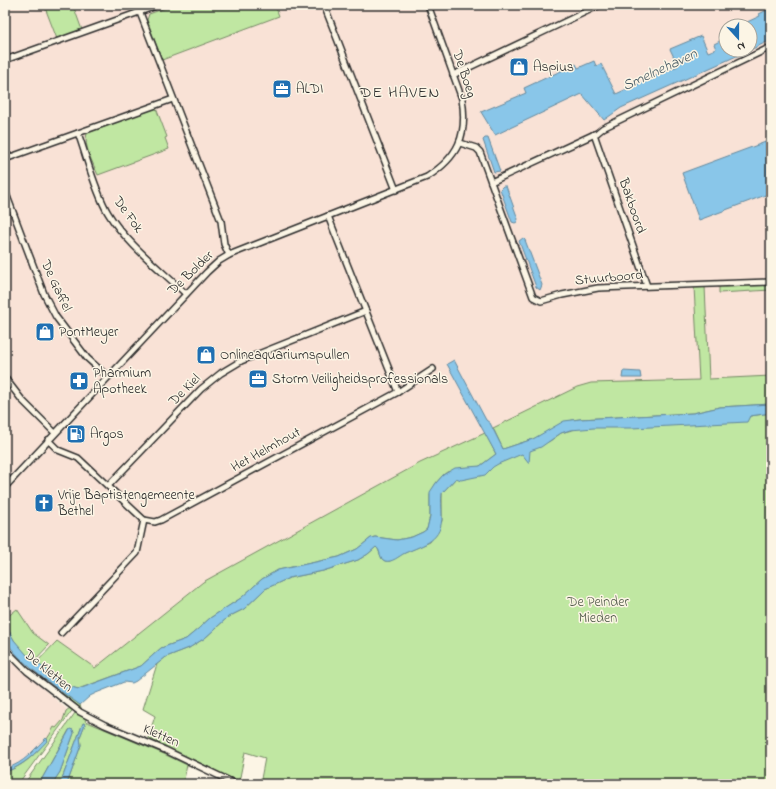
<svg xmlns="http://www.w3.org/2000/svg" width="776" height="789" font-family="'Indie Flower',sans-serif">
  <rect width="100%" height="100%" fill="#fcf5e5"/>
  <filter id="ink" filterUnits="userSpaceOnUse"><feTurbulence type="fractalNoise" baseFrequency=".025" numOctaves="2"/><feDisplacementMap in="SourceGraphic" scale="8" xChannelSelector="R" yChannelSelector="G"/><feConvolveMatrix kernelMatrix="1 2 1 2 8 2 1 2 1" color-interpolation-filters="sRGB"/></filter>
  <g filter="url(#ink)">
    <g fill="#f9e2d6" fill-rule="evenodd">
      <path d="M 5,5 L 771,5 L 771,383 L 584,393 L 441,457 L 94,673 L 5,623 ZM 726,26 L 750,26 L 750,50 L 726,50 Z"/>
      <path d="M 5,654 L 10,660 L 69,711 L 64,720 L 43,748 L 5,777 Z"/>
    </g>
    <g fill="#c0e7a2" stroke="#768966">
      <path d="M 44,5 L 73,5 L 82,30 L 57,39 Z"/>
      <path d="M 174,5 L 275,5 L 279,16 L 162,60 L 147,20 L 149,14 Z"/>
      <path d="M 156,108 L 167,137 L 165,138 L 169,149 L 98,175 C 93,163 83,146 87,133 Z"/>
      <path d="M 771,284 L 771,290 L 719,293 L 719,286 Z"/>
      <path d="M 705,286 L 709,379 L 771,376 L 771,404 L 720,407 L 693,413 L 580,419 L 572,420 L 533,439 L 503,449 L 493,428 L 577,387 L 591,383 L 699,380 L 694,287 Z"/>
      <path d="M 771,413 L 771,784 L 260,784 L 265,758 L 245,752 L 239,782 L 176,751 L 148,738 L 155,716 L 143,709 L 157,664 L 166,657 L 189,648 L 205,638 L 228,617 L 244,609 L 265,589 L 289,578 L 323,571 L 358,560 L 368,554 L 376,547 L 378,549 L 382,559 L 385,561 L 390,561 L 402,554 L 430,542 L 442,521 L 442,493 L 456,478 L 489,467 L 550,441 L 561,433 L 583,427 L 747,420 L 750,416 Z"/>
      <path d="M 485,433 L 496,454 L 480,466 L 474,468 L 460,468 L 447,472 L 443,475 L 436,483 L 430,495 L 430,516 L 427,529 L 423,532 L 412,537 L 397,540 L 375,537 L 371,538 L 357,549 L 339,557 L 278,570 L 262,579 L 241,598 L 210,618 L 198,629 L 186,639 L 161,648 L 141,666 L 78,689 L 67,686 L 36,663 L 57,641 L 95,668 L 203,582 L 420,463 Z"/>
      <path d="M 17,609 L 33,633 L 49,645 L 34,661 L 20,649 L 14,640 L 5,624 L 5,614 L 7,617 Z"/>
      <path d="M 40,674 L 80,705 L 82,710 Z"/>
      <path d="M 70,708 L 73,710 L 71,712 L 18,784 L 5,784 L 5,772 C 27,765 44,747 54,727 L 56,728 L 63,720 L 66,711 Z"/>
      <path d="M 75,713 L 77,713 L 87,718 L 85,721 L 164,754 L 187,765 L 183,784 L 67,784 L 81,745 L 80,737 L 85,724 L 83,723 L 60,784 L 52,784 L 60,772 L 74,733 L 73,730 L 69,730 L 39,784 L 24,784 Z"/>
    </g>
    <g fill="#89c6e9" stroke="#63889d">
      <path d="M 771,8 L 771,40 L 750,50 L 750,26 L 746,26 L 745,23 L 760,16 L 759,14 Z"/>
      <path d="M 701,36 L 708,52 L 716,49 L 714,44 L 726,38 L 726,50 L 750,50 L 621,108 L 604,120 L 582,94 L 495,135 L 481,112 L 526,93 L 524,88 L 576,64 L 578,68 L 594,61 L 596,66 L 601,64 L 616,94 L 678,66 L 670,49 Z"/>
      <path d="M 485,138 L 488,138 L 500,171 L 494,172 L 483,140 Z"/>
      <path d="M 771,140 L 771,193 L 699,220 L 682,173 Z"/>
      <path d="M 503,186 L 506,186 L 518,219 L 517,222 L 515,223 L 512,222 L 500,189 Z"/>
      <path d="M 523,238 L 525,240 L 542,285 L 540,290 L 536,287 L 519,241 Z"/>
      <path d="M 454,360 L 486,420 L 490,423 L 503,449 L 533,439 L 564,421 L 580,419 L 693,413 L 720,407 L 771,404 L 771,413 L 750,416 L 747,422 L 632,428 L 594,428 L 570,430 L 561,433 L 541,447 L 530,451 L 529,463 L 522,454 L 498,464 L 493,467 L 485,475 L 461,480 L 456,478 L 442,493 C 441,500 442,507 442,515 C 442,541 425,544 405,553 C 399,556 392,563 385,561 C 379,559 381,550 376,547 L 368,554 L 358,560 L 323,571 L 289,578 L 265,589 L 244,609 L 228,617 L 205,638 L 189,648 L 166,657 L 136,681 L 132,683 L 124,682 L 96,693 L 90,696 L 80,705 C 61,691 14,660 6,639 C 4,635 5,629 5,624 L 14,640 L 27,655 L 67,686 L 79,689 L 141,666 L 161,648 L 186,639 L 198,629 L 210,618 L 241,598 L 262,579 L 278,570 L 339,557 L 357,549 L 371,538 L 375,537 L 397,540 L 412,537 L 423,532 L 427,529 L 430,516 L 430,492 L 436,483 L 443,475 L 455,468 L 480,466 L 496,454 L 447,364 Z"/>
      <path d="M 623,371 L 640,372 L 641,378 L 622,378 Z"/>
      <path d="M 83,723 L 85,724 L 80,737 L 81,745 L 67,784 L 60,784 Z"/>
      <path d="M 70,729 L 73,730 L 74,733 L 60,772 L 52,784 L 39,784 Z"/>
      <path d="M 46,738 L 48,740 C 35,754 23,766 5,772 L 5,769 C 26,762 31,752 46,738 Z"/>
    </g>
    <g fill="none" stroke-linecap="round" stroke-linejoin="round">
      <defs>
        <g id="minor">
          <path d="M 324,5 L 396,190"/>
          <path d="M 5,60 L 159,5"/>
          <path d="M 453,75 L 600,5"/>
          <path d="M 78,133 C 87,158 95,191 108,213 C 125,242 161,270 186,294"/>
          <path d="M 594,134 L 647,286"/>
          <path d="M 460,143 L 476,148 L 480,152 L 533,297 L 541,301 L 562,295 L 598,288 L 771,282"/>
          <path d="M 5,159 L 173,99"/>
          <path d="M 491,182 L 597,133 L 603,128 L 771,47"/>
          <path d="M 5,191 L 44,294 L 56,317 L 87,358 L 108,377"/>
          <path d="M 328,216 L 398,392"/>
          <path d="M 229,255 L 427,177 C 458,157 468,136 462,99 L 428,5"/>
          <path d="M 5,378 L 22,400 L 55,433"/>
          <path d="M 48,440 L 58,450 L 78,458 L 144,520 L 155,522 L 161,520 L 398,392 L 433,369"/>
          <path d="M 108,486 L 201,389 L 221,373 L 241,361 L 366,311"/>
          <path d="M 5,487 L 207,272 L 219,261 L 229,255 L 224,244 L 221,221 L 137,5"/>
          <path d="M 61,633 L 137,553 L 144,520"/>
          <path d="M 5,649 L 27,671 L 80,712 L 105,725 L 165,750 L 236,784"/>
        </g>
      </defs>
      <use href="#minor" stroke="#2b2b2b" stroke-width="8"/>
      <use href="#minor" stroke="#fcf5e5" stroke-width="5"/>
    </g>
  </g>
  <defs>
    <symbol id="shop-square" viewBox="-11 -11 22 22"><rect x="-9" y="-9" width="18" height="18" rx="4" fill="#1f6fb2" stroke="#fcf5e5"/><path d="M-5-2.5h2.3a2.7 3.5 0 0 1 5.4 0H5L5.5 6h-11ZM-1.5-2.5h3a1.5 2.3 0 0 0-3 0Z" fill="#fff"/></symbol>
    <symbol id="office-square" viewBox="-11 -11 22 22"><rect x="-9" y="-9" width="18" height="18" rx="4" fill="#1f6fb2" stroke="#fcf5e5"/><path d="M-6-3h4V-5.5h4V-3h4V5H-6ZM-1-4.5V-3h2v-1.5ZM-6 0V1H6V0Z" fill="#fff"/></symbol>
    <symbol id="pharmacy-square" viewBox="-11 -11 22 22"><rect x="-9" y="-9" width="18" height="18" rx="4" fill="#1f6fb2" stroke="#fcf5e5"/><path d="M-2-6h4v4h4v4h-4v4h-4v-4h-4v-4h4Z" fill="#fff"/></symbol>
    <symbol id="fuel-square" viewBox="-11 -11 22 22"><rect x="-9" y="-9" width="18" height="18" rx="4" fill="#1f6fb2" stroke="#fcf5e5"/><path d="M-5.5-6h7V0h2V4h1.3V-2.5L3-4.5l.8-.8L6-3V5H2.5V1h-1V6h-7ZM-4.2-4.7v3.2H.2V-4.7Z" fill="#fff"/></symbol>
    <symbol id="church-square" viewBox="-11 -11 22 22"><rect x="-9" y="-9" width="18" height="18" rx="4" fill="#1f6fb2" stroke="#fcf5e5"/><path d="M-1.2-6h2.4v3.5h3.3v2.4h-3.3V6h-2.4V-.1h-3.3v-2.4h3.3Z" fill="#fff"/></symbol>
  </defs>
  <g fill-rule="evenodd">
    <use href="#shop-square" x="508" y="56" width="22" height="22"/>
    <use href="#office-square" x="271" y="78" width="22" height="22"/>
    <use href="#shop-square" x="34" y="321" width="22" height="22"/>
    <use href="#shop-square" x="195" y="344" width="22" height="22"/>
    <use href="#office-square" x="247" y="368" width="22" height="22"/>
    <use href="#pharmacy-square" x="68" y="370" width="22" height="22"/>
    <use href="#fuel-square" x="65" y="423" width="22" height="22"/>
    <use href="#church-square" x="33" y="492" width="22" height="22"/>
  </g>
  <g text-anchor="middle" dominant-baseline="central" stroke-width="3" stroke-linejoin="round" paint-order="stroke">
    <g font-size="14" fill="#2b2b2b" stroke="#fcf5e5" text-anchor="start">
      <text x="533" y="67">Aspius</text>
      <text x="296" y="89">ALDI</text>
      <text x="59" y="332">PontMeyer</text>
      <text x="220" y="355">Onlineaquariumspullen</text>
      <text x="93" y="373">Pharmium<tspan x="93" dy="16">Apotheek</tspan></text>
      <text x="272" y="379">Storm Veiligheidsprofessionals</text>
      <text x="90" y="434">Argos</text>
      <text x="58" y="495">Vrije Baptistengemeente<tspan x="58" dy="16">Bethel</tspan></text>
    </g>
    <g font-size="14" fill="#2b2b2b" stroke="#fcf5e5">
      <text transform="translate(464 74) rotate(72)">De Boeg</text>
      <text transform="translate(632 206) rotate(71)">Bakboord</text>
      <text transform="translate(128 215) rotate(54)">De Fok</text>
      <text transform="translate(191 273) rotate(-44)">De Bolder</text>
      <text transform="translate(609 278) rotate(-5)">Stuurboord</text>
      <text transform="translate(56 286) rotate(65)">De Gaffel</text>
      <text transform="translate(185 390) rotate(-45)">De Kiel</text>
      <text transform="translate(266 450) rotate(-29)">Het Helmhout</text>
      <text transform="translate(48 671) rotate(39)">De Kletten</text>
      <text transform="translate(161 736) rotate(23)">Kletten</text>
    </g>
    <g font-size="14" fill="#505a49" stroke="#fcf5e5">
      <text x="598" y="602">De Peinder<tspan x="598" dy="16">Mieden</tspan></text>
    </g>
    <g font-size="15" font-style="italic" fill="#475a64" stroke="#fcf5e5">
      <text transform="translate(660 70) rotate(-25)">Smelnehaven</text>
    </g>
    <g font-size="16" letter-spacing="1" fill="#2b2b2b" stroke="#fcf5e5">
      <text x="400" y="93">DE HAVEN</text>
    </g>
  </g>
  <rect width="776" height="789" fill="none" stroke="#fcf5e5" stroke-width="20"/>
  <rect x="10" y="10" width="756" height="769" fill="none" stroke="#2b2b2b" stroke-width="1.5" filter="url(#ink)"/>
  <g transform="translate(738 38) rotate(159)"><circle r="19" fill="#fcf5e5" stroke="#a8a49b"/>
  <path d="M0-3L7 15L0 10L-7 15Z" fill="#1f6fb2"/>
  <text y="-6" font-size="11" font-weight="bold" text-anchor="middle" fill="#2b2b2b">N</text>
  </g>
</svg>
